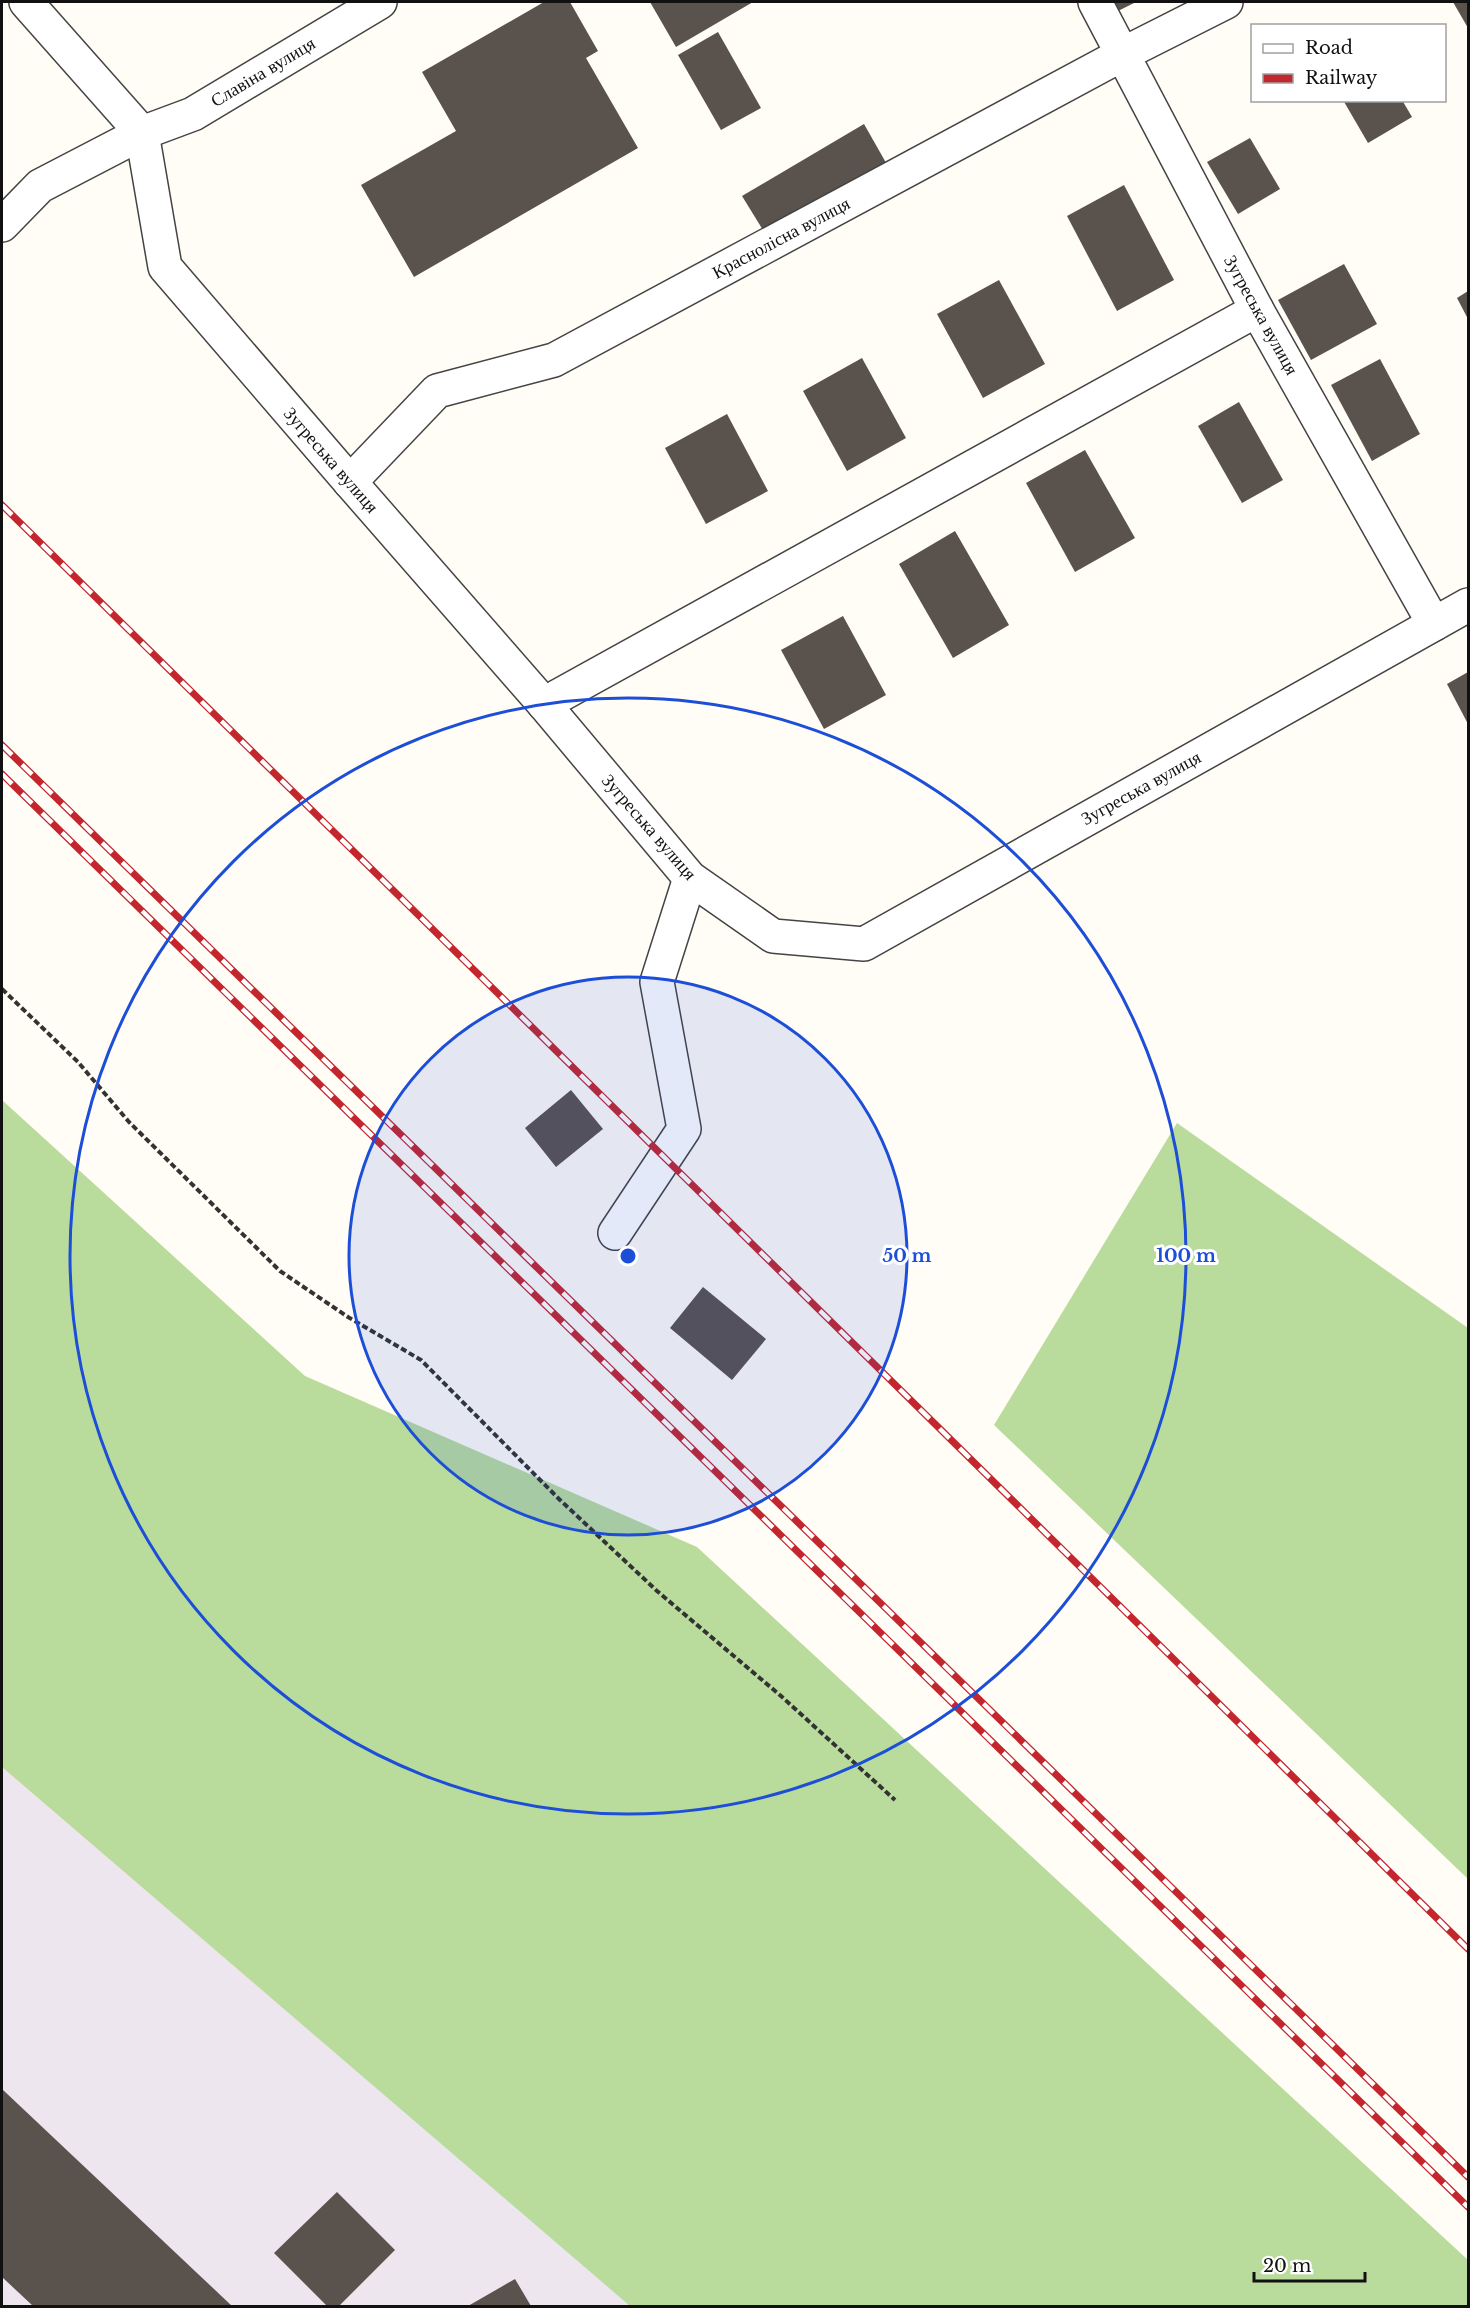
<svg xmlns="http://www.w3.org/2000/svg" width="1470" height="2308" font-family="'Libre Baskerville',serif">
  <rect width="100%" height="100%" fill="#fffdf5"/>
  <path fill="#eee6ef" d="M 2,1689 L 636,2306 L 2,2306 Z"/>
  <g fill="#b9dc9c">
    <path d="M 2,1100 L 305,1376 L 697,1547 L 1468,2260 L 1468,2306 L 630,2306 L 2,1767 Z"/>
    <path d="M 1177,1123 L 1468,1328 L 1468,1879 L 994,1425 Z"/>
  </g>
  <g fill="#5a524d">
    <path d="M 544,2 L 570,2 L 598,51 L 586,58 L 638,148 L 414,277 L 361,185 L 456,131 L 422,72 Z"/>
    <path d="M 650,2 L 753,2 L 676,47 Z"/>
    <path d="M 1107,2 L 1136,2 L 1114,13 Z"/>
    <path d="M 1453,2 L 1468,2 L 1468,28 Z"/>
    <path d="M 718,32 L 761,108 L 721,130 L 678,55 Z"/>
    <path d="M 1343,100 L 1402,100 L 1412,117 L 1368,143 Z"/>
    <path d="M 864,124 L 889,168 L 769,240 L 742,196 Z"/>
    <path d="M 1250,138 L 1280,189 L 1238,214 L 1207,162 Z"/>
    <path d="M 1124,185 L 1174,280 L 1117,311 L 1067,216 Z"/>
    <path d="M 1344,264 L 1377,324 L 1311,360 L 1278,300 Z"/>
    <path d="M 999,280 L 1045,364 L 983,398 L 937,314 Z"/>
    <path d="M 1468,291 L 1468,319 L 1457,298 Z"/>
    <path d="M 862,358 L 906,438 L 847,471 L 803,391 Z"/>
    <path d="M 1380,359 L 1420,434 L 1372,461 L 1331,385 Z"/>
    <path d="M 1239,402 L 1283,480 L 1242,503 L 1198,426 Z"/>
    <path d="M 727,414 L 768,491 L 706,524 L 665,448 Z"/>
    <path d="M 1085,450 L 1135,538 L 1075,572 L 1026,483 Z"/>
    <path d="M 955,531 L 1009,625 L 953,658 L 899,564 Z"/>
    <path d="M 843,616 L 886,695 L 824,729 L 781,650 Z"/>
    <path d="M 1468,672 L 1468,724 L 1447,684 Z"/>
    <path d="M 571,1090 L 603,1129 L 556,1167 L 525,1128 Z"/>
    <path d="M 703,1287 L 766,1339 L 732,1380 L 670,1328 Z"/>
    <path d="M 2,2089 L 232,2306 L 33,2306 L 2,2277 Z"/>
    <path d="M 337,2192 L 395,2250 L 339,2306 L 327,2306 L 274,2253 Z"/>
    <path d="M 515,2279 L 531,2306 L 468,2306 Z"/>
  </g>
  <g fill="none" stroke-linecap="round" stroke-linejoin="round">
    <defs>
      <g id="minor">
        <path d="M 26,2 L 142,133"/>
        <path d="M 1095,2 L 1257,310 L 1434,624"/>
        <path d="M 142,133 L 165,267 L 350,482 L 544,704 L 690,878 L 773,936 L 864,944 L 1468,605"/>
        <path d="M 2,225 L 40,186 L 142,133 L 193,114 L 380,2"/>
        <path d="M 350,482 L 437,391 L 554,360 L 1123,54 L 1226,2"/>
        <path d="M 544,704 L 1257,310"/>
        <path d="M 615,1233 L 684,1129 L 657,982 L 690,878"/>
      </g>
    </defs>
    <use href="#minor" stroke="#444" stroke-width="36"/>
    <path stroke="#333" stroke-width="4" stroke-dasharray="6 3" stroke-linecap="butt" d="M 2,989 L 78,1062 L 129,1122 L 280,1271 L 348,1317 L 421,1360 L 559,1499 L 657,1591 L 781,1696 L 895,1800"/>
    <use href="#minor" stroke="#fff" stroke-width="33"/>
    <defs>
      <g id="rail">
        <path d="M 2,505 L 1468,1949"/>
        <path d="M 2,745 L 1468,2177"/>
        <path d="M 2,774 L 1468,2207"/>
      </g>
    </defs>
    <use href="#rail" stroke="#c4262e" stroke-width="7"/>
    <use href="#rail" stroke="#fff" stroke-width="4.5" stroke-dasharray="14" stroke-linecap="butt"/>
  </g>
  <circle cx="628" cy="1256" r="279" fill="#1d4ed8" fill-opacity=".12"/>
  <g fill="none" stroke="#1d4ed8" stroke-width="3">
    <circle cx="628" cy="1256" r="279"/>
    <circle cx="628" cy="1256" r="558"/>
  </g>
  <g text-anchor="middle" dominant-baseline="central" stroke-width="6" stroke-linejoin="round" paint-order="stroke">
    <g font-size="18" fill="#111" stroke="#fff">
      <text transform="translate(263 72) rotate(-31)">Славіна вулиця</text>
      <text transform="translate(781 238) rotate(-28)">Краснолісна вулиця</text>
      <text transform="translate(1261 315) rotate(61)">Зугреська вулиця</text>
      <text transform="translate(331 460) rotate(49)">Зугреська вулиця</text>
      <text transform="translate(1141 788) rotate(-29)">Зугреська вулиця</text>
      <text transform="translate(649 827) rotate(49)">Зугреська вулиця</text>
    </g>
  </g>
  <circle cx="628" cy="1256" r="9" fill="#1d4ed8" stroke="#fff" stroke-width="3"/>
  <g font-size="18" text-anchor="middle" font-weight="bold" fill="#1d4ed8" stroke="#fff" stroke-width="6" stroke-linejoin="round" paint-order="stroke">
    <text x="907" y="1262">50 m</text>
    <text x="1186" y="1262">100 m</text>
  </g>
  <rect width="1470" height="2308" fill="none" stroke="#111111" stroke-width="6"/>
  <rect x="1251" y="24" width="195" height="78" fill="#ffffff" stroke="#a0a0a0" stroke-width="1.5"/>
  <rect x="1263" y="44" width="30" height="9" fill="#ffffff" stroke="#a0a0a0" stroke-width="1.5"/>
  <text x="1305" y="54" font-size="18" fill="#111111">Road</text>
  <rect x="1263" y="74" width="30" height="9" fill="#c4262e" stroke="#a0a0a0" stroke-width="1.5"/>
  <text x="1305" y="84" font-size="18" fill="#111111">Railway</text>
  <path d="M1254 2272v9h111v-9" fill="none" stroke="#111111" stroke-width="3"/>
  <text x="1263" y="2272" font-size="18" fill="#111111" stroke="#ffffff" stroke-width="4.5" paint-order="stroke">20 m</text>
</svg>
